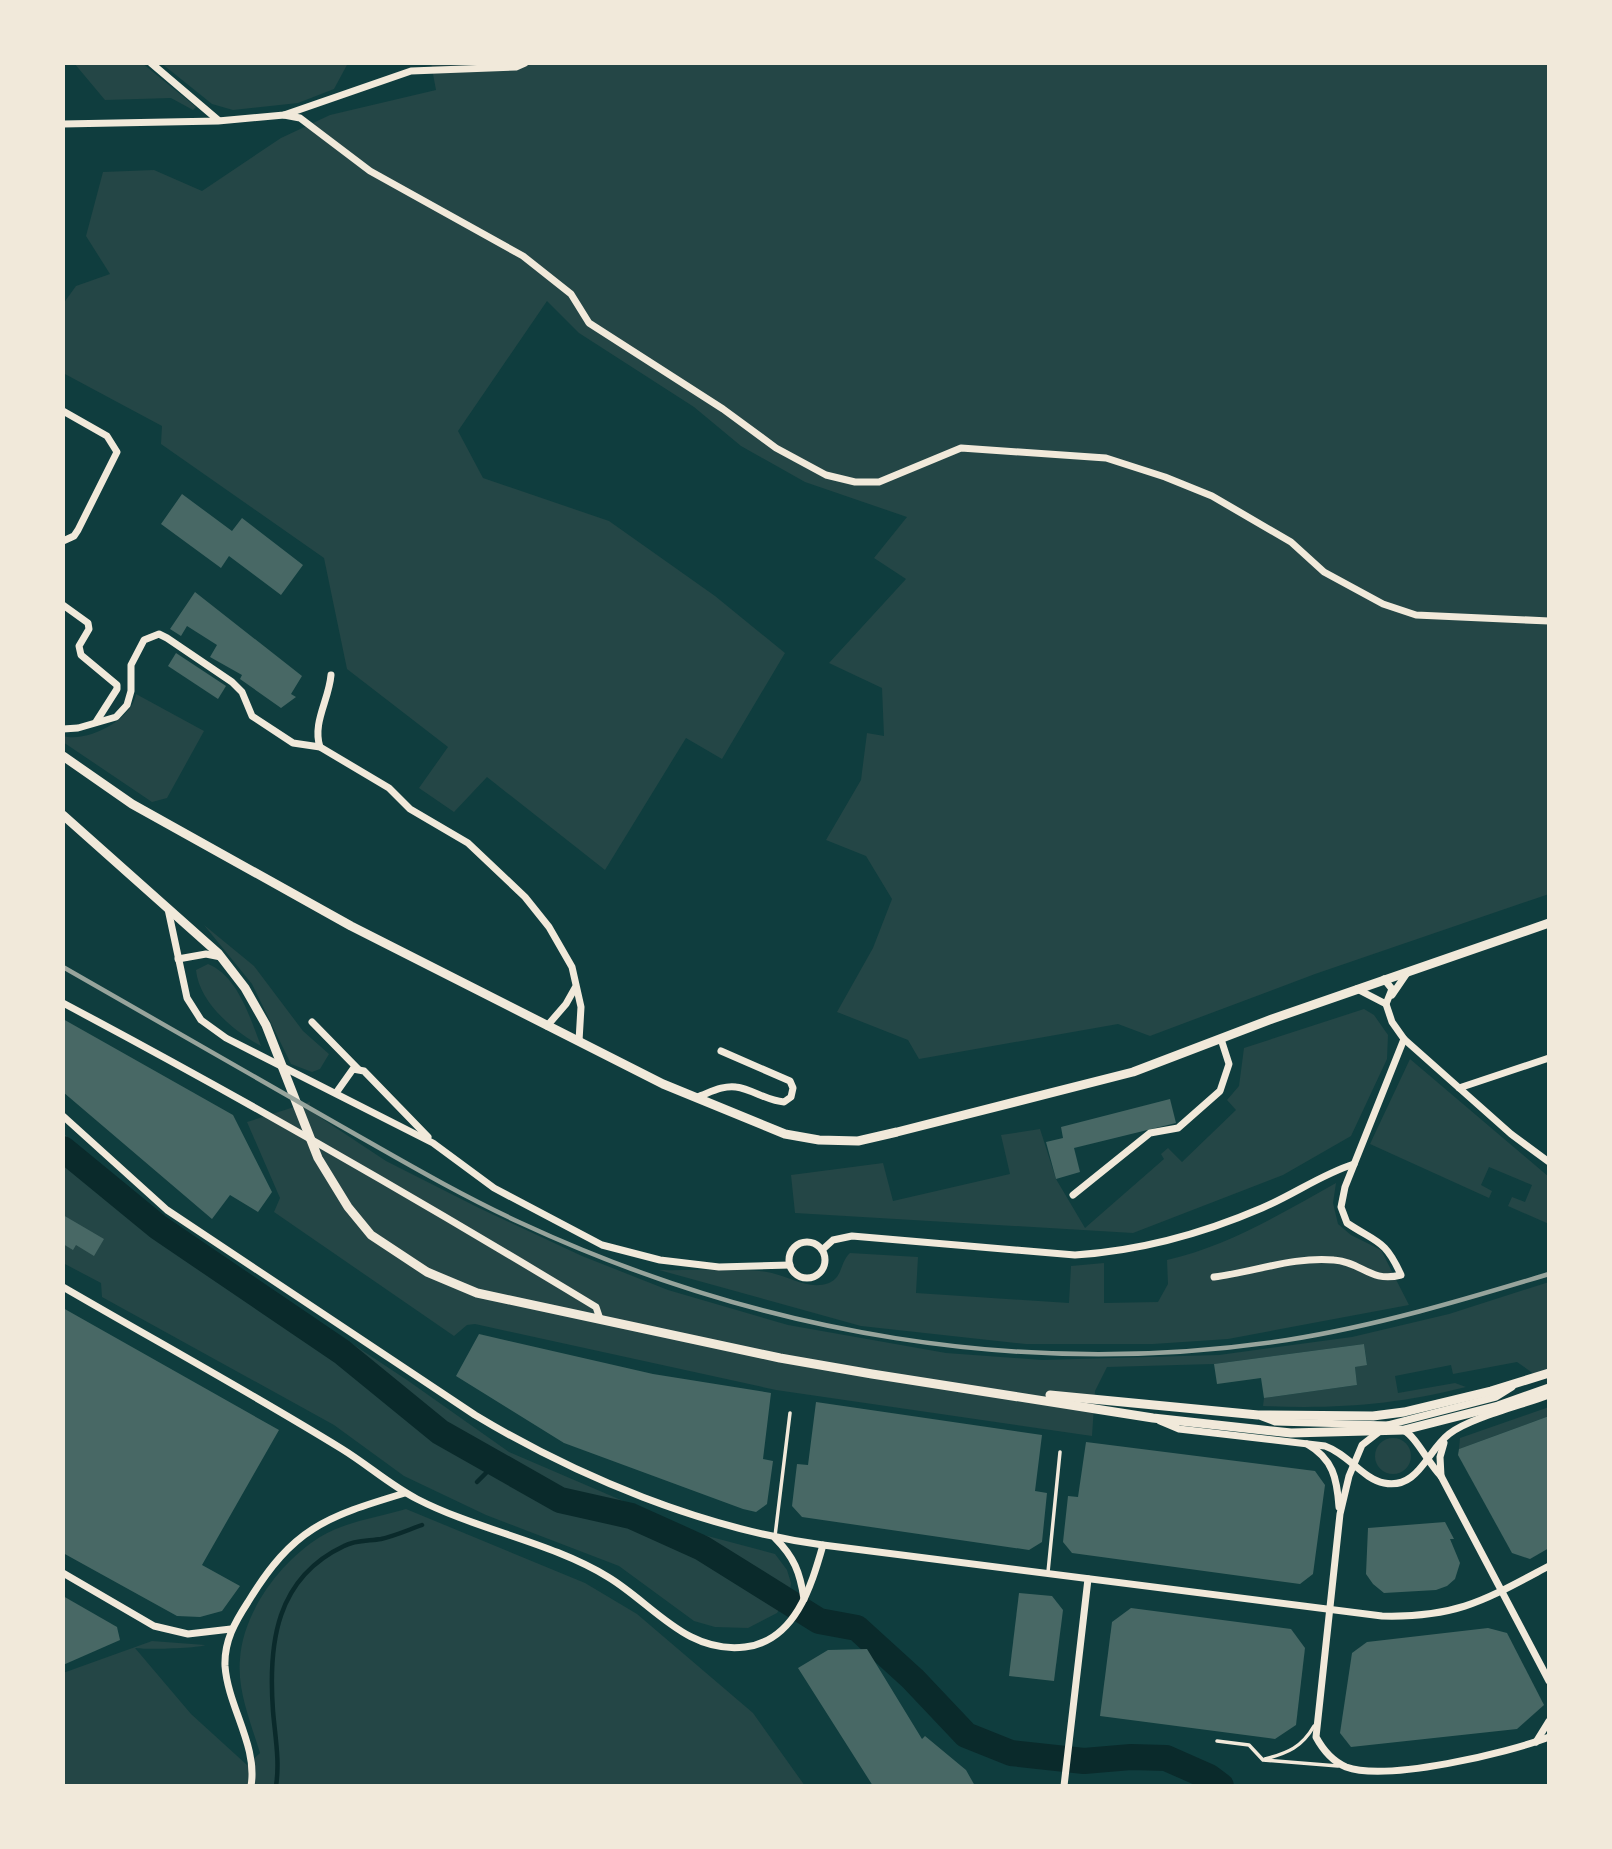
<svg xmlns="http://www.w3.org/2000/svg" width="1612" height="1849" font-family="Signika,sans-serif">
  <rect width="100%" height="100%" fill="#0f3d3e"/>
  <g fill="#244646">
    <path d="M 74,63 L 142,63 L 196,107 L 193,110 L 171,98 L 105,100 Z"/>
    <path d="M 161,63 L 348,63 L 334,89 L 298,103 L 233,110 L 212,104 Z"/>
    <path d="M 431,63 L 1549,63 L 1549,894 L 1315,974 L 1150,1036 L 1118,1024 L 919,1059 L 908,1040 L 837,1012 L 873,948 L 892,899 L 866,856 L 826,840 L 861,780 L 867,733 L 884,736 L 882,688 L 829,663 L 906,579 L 874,558 L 907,517 L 805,482 L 741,446 L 694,407 L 579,333 L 547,301 L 458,431 L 483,478 L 609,521 L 715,596 L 785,653 L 722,759 L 686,738 L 605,870 L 487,777 L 454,812 L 419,788 L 448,747 L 347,669 L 324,558 L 161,444 L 162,426 L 63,373 L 63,304 L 76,286 L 110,274 L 86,236 L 103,172 L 154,170 L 202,191 L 281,138 L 330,115 L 436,90 Z"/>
    <path d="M 136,694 L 204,731 L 167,798 L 152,802 L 63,742 L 63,736 C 87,743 132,720 136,694 Z"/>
    <path d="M 204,925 L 254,966 L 303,1031 L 329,1054 L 320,1069 L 312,1072 L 291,1064 L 252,984 Z"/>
    <path d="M 208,964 C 238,976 250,1018 261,1046 C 235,1032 199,1003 196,970 Z"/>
    <path d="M 1364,1009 L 1374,1015 L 1388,1035 L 1387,1059 L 1351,1136 L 1283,1175 L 1133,1233 L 795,1213 L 791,1175 L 883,1163 L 893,1201 L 1010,1174 L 1001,1135 L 1040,1129 L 1056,1179 L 1085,1228 L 1164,1159 L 1161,1154 L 1168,1148 L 1182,1162 L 1236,1110 L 1227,1100 L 1239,1086 L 1244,1048 Z"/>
    <path d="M 1410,1059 L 1549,1177 L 1549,1224 L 1508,1206 L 1512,1197 L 1525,1202 L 1532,1185 L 1489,1167 L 1481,1185 L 1492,1191 L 1489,1198 L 1370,1144 Z"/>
    <path d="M 310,1102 L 309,1110 L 386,1161 L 479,1208 L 582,1256 L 668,1290 L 788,1325 L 946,1353 L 1042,1360 L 1219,1355 L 1352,1337 L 1449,1314 L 1549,1282 L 1549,1373 L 1537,1376 L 1517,1362 L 1453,1374 L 1451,1365 L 1395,1376 L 1398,1393 L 1455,1383 L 1466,1387 C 1395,1405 1336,1409 1263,1406 L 1264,1398 L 1357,1385 L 1355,1367 L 1367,1364 L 1364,1344 L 1214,1364 L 1107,1367 L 1095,1391 L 1092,1436 L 776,1390 L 475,1324 L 467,1325 L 454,1336 L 274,1212 L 280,1198 L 247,1122 Z"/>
    <path d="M 63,1133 L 163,1219 L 407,1380 L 509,1452 L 700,1534 L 775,1554 L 787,1570 L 791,1583 L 790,1592 L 777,1613 L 748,1628 L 715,1627 L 694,1621 L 619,1566 L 486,1515 L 404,1476 L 334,1425 L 102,1297 L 101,1283 L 63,1263 Z"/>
    <path d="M 1336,1183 L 1333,1203 L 1338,1224 L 1351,1235 L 1381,1250 L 1409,1305 L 1228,1339 L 1153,1344 L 1026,1344 L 861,1326 L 659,1270 C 694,1271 739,1266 772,1273 C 792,1278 809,1290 829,1283 C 843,1277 840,1262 850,1253 L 918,1257 L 916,1293 L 1069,1303 L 1071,1266 L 1104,1263 L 1104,1303 L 1158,1302 L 1168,1284 L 1167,1260 C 1228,1246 1282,1213 1336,1183 Z"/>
    <path d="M 1549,1407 L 1549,1416 L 1459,1449 L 1460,1438 Z"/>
    <circle cx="1393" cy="1456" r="18"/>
    <path d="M 406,1509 L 585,1583 L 637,1614 L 753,1713 L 805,1786 L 63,1786 L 63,1673 L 152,1641 L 205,1645 C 201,1648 145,1650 135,1648 L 191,1714 L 247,1765 L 260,1753 C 251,1723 237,1691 240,1659 C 243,1612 280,1562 320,1537 C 344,1522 379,1517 406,1509 Z"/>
  </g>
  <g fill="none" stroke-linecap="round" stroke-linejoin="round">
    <g stroke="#0a2a2b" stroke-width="4.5">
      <path d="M 477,1482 L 496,1463"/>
      <path d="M 276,1786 C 280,1761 275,1736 273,1711 C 268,1643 276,1578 344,1546 C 355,1540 369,1541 381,1539 C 395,1536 408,1530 422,1525"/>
    </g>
    <path stroke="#0a2a2b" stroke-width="26" d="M 63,1149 L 158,1227 L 342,1352 L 440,1432 L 560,1500 L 631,1516 L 702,1548 L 819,1621 L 857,1628 L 913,1679 L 966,1735 L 1011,1753 L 1084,1761 L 1131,1757 L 1166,1758 L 1209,1777 L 1221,1786"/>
  </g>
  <g fill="#486865">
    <path d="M 182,494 L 232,531 L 242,518 L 303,565 L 281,595 L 229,556 L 221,568 L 161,524 Z"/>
    <path d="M 195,592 L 302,676 L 291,694 L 296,697 L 281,708 L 240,679 L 242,675 L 210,657 L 217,645 L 187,626 L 181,636 L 170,629 Z"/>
    <path d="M 176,653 L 226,686 L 218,699 L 168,666 Z"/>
    <path d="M 63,1019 L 233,1115 L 272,1192 L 258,1212 L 230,1195 L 212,1219 L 63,1092 Z"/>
    <path d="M 1170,1099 L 1176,1123 L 1074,1148 L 1080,1172 L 1056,1179 L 1046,1142 L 1063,1138 L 1061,1127 Z"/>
    <path d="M 63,1215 L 104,1239 L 94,1256 L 76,1245 L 73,1250 L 63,1244 Z"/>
    <path d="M 63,1308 L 279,1430 L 202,1565 L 240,1586 L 222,1611 L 200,1617 L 177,1616 L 63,1553 Z"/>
    <path d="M 479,1334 L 653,1374 L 771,1393 L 763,1459 L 773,1461 L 767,1504 L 756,1512 L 743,1509 L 564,1443 L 456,1376 Z"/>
    <path d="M 1364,1344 L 1367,1365 L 1355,1367 L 1357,1385 L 1264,1398 L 1261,1378 L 1217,1384 L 1214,1364 Z"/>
    <path d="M 816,1402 L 1042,1435 L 1035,1491 L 1047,1493 L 1042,1542 L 1029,1550 L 802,1517 L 792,1506 L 797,1464 L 808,1465 Z"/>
    <path d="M 1549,1416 L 1549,1548 L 1530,1559 L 1512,1553 L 1458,1455 L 1459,1449 Z"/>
    <path d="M 1086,1442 L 1315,1471 L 1325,1485 L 1313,1574 L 1300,1584 L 1072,1553 L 1063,1542 L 1068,1496 L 1078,1497 Z"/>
    <path d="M 1445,1522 L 1454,1539 L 1450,1539 L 1460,1563 L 1455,1579 L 1447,1586 L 1436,1590 L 1384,1593 L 1373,1584 L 1366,1574 L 1368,1528 Z"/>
    <path d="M 1019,1593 L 1052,1596 L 1063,1610 L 1054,1681 L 1009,1676 Z"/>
    <path d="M 63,1596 L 117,1627 L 120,1640 L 63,1665 Z"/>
    <path d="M 1131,1608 L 1291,1629 L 1305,1648 L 1296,1725 L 1275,1739 L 1100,1716 L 1112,1622 Z"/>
    <path d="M 1488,1628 L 1507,1633 L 1544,1705 L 1517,1729 L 1351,1747 L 1340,1733 L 1352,1653 L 1367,1642 Z"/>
    <path d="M 867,1649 L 922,1739 L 925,1736 L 966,1770 L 975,1786 L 873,1786 L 798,1668 L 828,1650 Z"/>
  </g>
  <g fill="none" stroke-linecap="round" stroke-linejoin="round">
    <g stroke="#f1e9da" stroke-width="3.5">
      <path d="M 775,1536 L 790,1413"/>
      <path d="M 1048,1572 L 1060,1452"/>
      <path d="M 1217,1741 L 1249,1745 L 1263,1760 L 1338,1766"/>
      <path d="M 1265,1759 C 1288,1753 1302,1747 1314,1726"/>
    </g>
    <g stroke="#f1e9da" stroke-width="7">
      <path d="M 151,63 L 218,120"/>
      <path d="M 284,115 L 300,118 L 370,171 L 523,256 L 571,294 L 589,323 L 723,409 L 776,448 L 826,475 L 855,482 L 879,482 L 961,448 L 1106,458 L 1165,477 L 1212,496 L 1291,542 L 1324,572 L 1383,604 L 1416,615 L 1549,621"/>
      <path d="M 63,124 L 218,121 L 284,115 L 411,71 L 516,67 L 525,63"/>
      <path d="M 63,411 L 107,436 L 117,452 L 78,530 L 74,536 L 63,541"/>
      <path d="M 63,605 L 88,623 L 89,629 L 79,646 L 81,655 L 117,685 L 117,689 L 96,722"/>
      <path d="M 63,729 L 78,728 L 116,717 L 127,705 L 131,691 L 131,665 L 144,640 L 159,634 L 167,638 L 232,682 L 242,692 L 252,716 L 293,743 L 320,747 L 389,788 L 410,809 L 468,843 L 525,897 L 549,927 L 572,967 L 581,1007 L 579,1041"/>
      <path d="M 320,747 C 312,723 329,700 331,675"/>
      <path d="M 168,909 L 187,998 L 201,1020 L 226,1038 L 433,1143 L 494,1188 L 602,1245 L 660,1260 L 719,1267 L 790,1265"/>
      <path d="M 178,959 L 206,954 L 221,957"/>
      <path d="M 1357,989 L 1386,1004 L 1392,989 L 1384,979"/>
      <path d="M 1392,995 L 1407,973"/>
      <path d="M 63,1003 C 244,1099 421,1201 596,1307 L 600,1319"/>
      <path d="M 1386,1004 L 1392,1022 L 1404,1039 L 1511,1134 L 1549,1162"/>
      <path d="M 312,1022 L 358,1069"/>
      <path d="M 547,1026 L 566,1004 L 575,988"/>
      <path d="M 1459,1088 L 1549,1058"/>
      <path d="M 336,1093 L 353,1069 L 364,1071 L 428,1137"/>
      <path d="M 697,1097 C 709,1093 723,1085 736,1087 C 752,1089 767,1101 784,1102 L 791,1097 L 793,1088 L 790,1081 L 721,1051"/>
      <path d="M 63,1116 L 167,1210 L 475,1415 C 578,1477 704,1529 823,1545 L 1382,1616 C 1457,1618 1485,1600 1549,1566"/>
      <path d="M 1073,1195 L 1150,1133 L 1178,1128 L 1220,1091 L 1229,1064 L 1221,1039"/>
      <circle cx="807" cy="1260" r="18"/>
      <path d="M 822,1250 L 833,1240 L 852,1236 L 1075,1255 C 1138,1251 1204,1233 1262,1208 C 1293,1195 1322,1174 1354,1164"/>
      <path d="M 1214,1277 C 1253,1272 1296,1256 1334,1260 C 1362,1262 1370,1283 1401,1275 C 1385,1239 1377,1243 1347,1223 L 1341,1207 L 1345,1187 L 1404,1039"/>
      <path d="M 63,1287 C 156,1341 251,1393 342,1449 C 368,1465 390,1485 417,1499 C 477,1530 551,1542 608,1577 C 653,1604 686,1654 745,1647 C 795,1641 811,1587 823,1545"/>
      <path d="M 1512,1387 L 1496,1397 L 1388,1425 L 1362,1445 L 1349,1476 L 1340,1514 L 1316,1737 C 1323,1750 1332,1761 1346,1767 C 1386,1782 1508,1753 1549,1737"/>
      <path d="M 1262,1417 L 1275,1422 L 1389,1425"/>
      <path d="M 1160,1421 L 1179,1429 L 1325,1446 C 1348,1454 1363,1479 1384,1483 C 1418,1490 1427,1451 1449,1434 C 1469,1418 1523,1405 1549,1395"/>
      <path d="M 1403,1430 C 1416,1436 1428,1463 1441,1476 L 1549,1681"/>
      <path d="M 1307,1444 C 1333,1459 1337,1478 1339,1507"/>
      <path d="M 1441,1476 L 1440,1457 L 1444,1443"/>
      <path d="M 775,1538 C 794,1557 800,1572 804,1599"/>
      <path d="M 63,1573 L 154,1626 L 188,1634 L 231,1629"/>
      <path d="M 1536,1742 L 1549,1721"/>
      <path d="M 251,1786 C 258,1746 228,1707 225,1666 C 224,1641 235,1622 248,1602 C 293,1528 325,1517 405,1493"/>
      <path d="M 1064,1786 L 1088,1579"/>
    </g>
    <g stroke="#f1e9da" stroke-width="9">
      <path d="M 63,756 L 132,804 L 351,926 L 663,1084 L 785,1134 L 819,1140 L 858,1141 L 897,1132 L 1133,1072 L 1272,1019 L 1549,923"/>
      <path d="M 63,815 L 218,953 L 245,988 L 266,1025 L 318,1158 L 348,1207 L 371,1235 L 427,1272 L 477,1293 L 780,1358 L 872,1374 L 1153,1418 L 1291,1433 L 1404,1430 L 1498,1406 L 1549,1388"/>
      <path d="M 1050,1395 L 1258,1415 L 1373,1416 L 1404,1412 L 1491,1391 L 1549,1373"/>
    </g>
    <path stroke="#97a49c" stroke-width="4.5" d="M 63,967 C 155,1019 247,1072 339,1125 C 399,1159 458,1194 521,1223 C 760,1334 1025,1380 1287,1340 C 1376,1326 1463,1300 1549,1274"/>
  </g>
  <rect width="1612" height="1849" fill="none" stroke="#f1e9da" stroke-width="130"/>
</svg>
